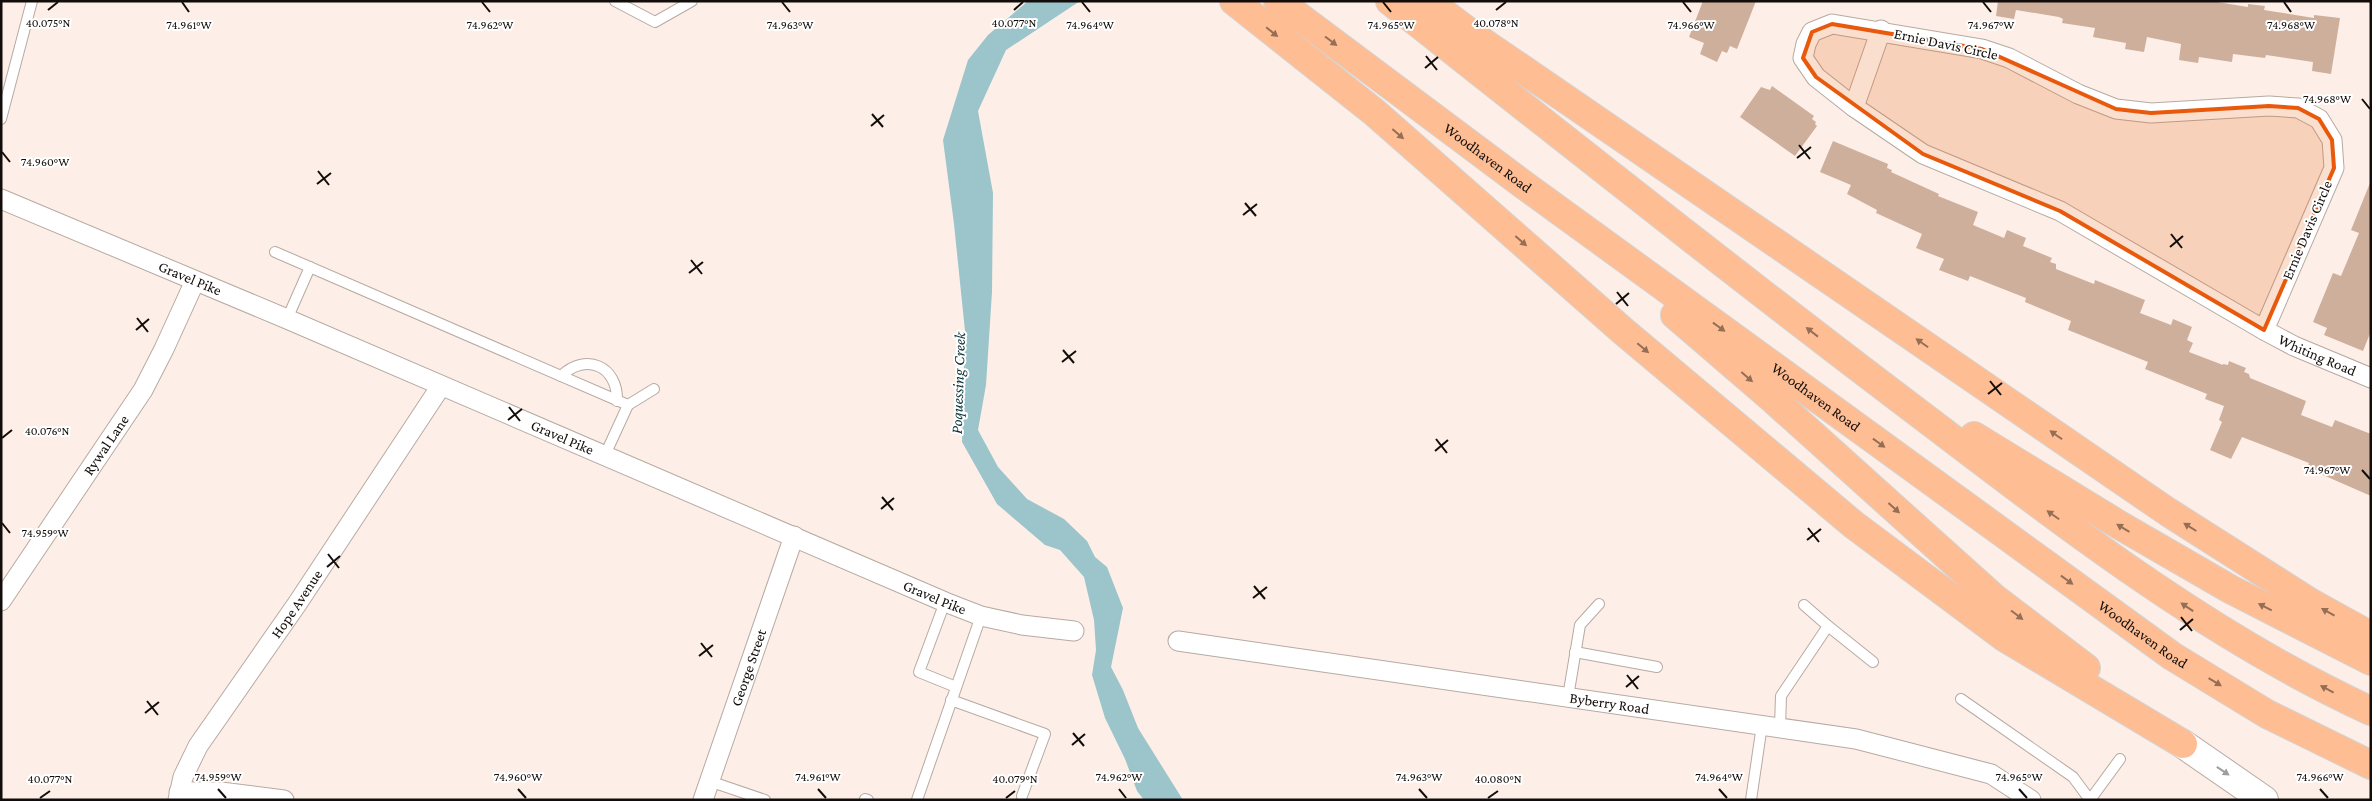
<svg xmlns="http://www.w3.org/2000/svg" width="2372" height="801" font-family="'Crimson Pro',serif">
  <rect width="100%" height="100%" fill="#fdefe7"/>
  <path fill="#9bc5cb" d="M 1028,1 L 1080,1 L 1006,50 L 978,111 L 993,193 L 992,292 L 986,385 L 978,430 L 998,467 L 1027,499 L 1064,519 L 1087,541 L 1095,557 L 1107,567 L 1123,608 L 1111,667 L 1123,690 L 1138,728 L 1183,800 L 1144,800 L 1137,791 L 1125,759 L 1105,718 L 1092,675 L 1096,650 L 1094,620 L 1084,577 L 1060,550 L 1045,545 L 997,504 L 962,442 L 965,331 L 954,224 L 943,140 L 968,60 L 988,35 Z"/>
  <g fill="#ceaf9c">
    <path d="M 1703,1 L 1756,1 L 1737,49 L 1730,46 L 1727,53 L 1722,51 L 1717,62 L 1700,54 L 1704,43 L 1689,37 Z"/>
    <path d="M 1998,1 L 2211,1 L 2248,7 L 2248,4 L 2265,6 L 2264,10 L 2314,18 L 2314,15 L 2340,18 L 2331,74 L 2312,71 L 2313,62 L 2266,55 L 2265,58 L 2233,54 L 2232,62 L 2199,57 L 2198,63 L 2179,60 L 2181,44 L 2147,37 L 2144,52 L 2125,49 L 2126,43 L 2093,37 L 2095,28 L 2062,23 L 2063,19 L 2059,17 L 2016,10 L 2014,19 L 1996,16 Z"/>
    <path d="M 1772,86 L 1814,116 L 1812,119 L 1816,122 L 1815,124 L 1817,126 L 1795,156 L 1740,117 L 1761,87 L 1770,90 Z"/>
    <path d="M 1833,141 L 1888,164 L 1887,168 L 1892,170 L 1891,172 L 1939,194 L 1938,196 L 1978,212 L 1973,225 L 2004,238 L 2007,230 L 2026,238 L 2023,246 L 2052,258 L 2050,262 L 2056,264 L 2056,269 L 2094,284 L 2095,280 L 2145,300 L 2140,313 L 2171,325 L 2173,319 L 2192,327 L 2187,340 L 2193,343 L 2189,352 L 2223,365 L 2223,364 L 2228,365 L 2229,361 L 2246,368 L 2244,372 L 2249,374 L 2250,378 L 2306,401 L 2301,415 L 2332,427 L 2335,420 L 2371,434 L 2371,496 L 2307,468 L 2309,463 L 2242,437 L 2231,459 L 2210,450 L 2222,422 L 2219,420 L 2224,406 L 2205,399 L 2207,394 L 2145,369 L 2148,362 L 2068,330 L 2071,321 L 2025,302 L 2026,298 L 1970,276 L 1968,281 L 1939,270 L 1944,259 L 1916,248 L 1922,234 L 1876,213 L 1877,210 L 1847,194 L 1851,185 L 1820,172 Z"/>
    <path d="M 2370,183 L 2371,331 L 2363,351 L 2324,335 L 2327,328 L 2313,322 L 2333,273 L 2341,276 L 2359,233 L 2351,230 Z"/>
  </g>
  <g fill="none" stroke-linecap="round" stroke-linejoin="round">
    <defs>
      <g id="lane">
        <path d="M 615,1 L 655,22 L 692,1"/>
        <path d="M 1,119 L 32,1"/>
        <path d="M 275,252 L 628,405 L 605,455"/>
        <path d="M 287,319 L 310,267"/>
        <path d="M 561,376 C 586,352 618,366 617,401"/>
        <path d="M 628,405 L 654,389"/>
        <path d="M 945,602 L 919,672 L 956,687"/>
        <path d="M 1804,605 L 1828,626"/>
        <path d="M 1575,652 L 1657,667"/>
        <path d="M 1568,697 L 1580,625 L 1599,604"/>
        <path d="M 1961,699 L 2073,777 L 2090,800 L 2120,759"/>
        <path d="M 951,700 L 1045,734 L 1022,796"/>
        <path d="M 1780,727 L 1781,696 L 1828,626 L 1873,662"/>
        <path d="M 709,781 L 765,800"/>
        <path d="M 865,799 L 868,800"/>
        <path d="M 917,800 L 981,616"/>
        <path d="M 1751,800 L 1762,725"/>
      </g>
      <g id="street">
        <path d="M 1832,24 L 1982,49 L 2009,58 L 2078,94 L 2116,109 L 2151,113 L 2269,106 L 2298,108 L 2319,119 L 2332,140 L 2334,168 L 2264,330 L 2060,211 L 1923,154 L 1854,107 L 1816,77 L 1803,58 L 1806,44 L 1812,32 Z"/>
        <path d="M 1854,107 L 1881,30"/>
        <path id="s1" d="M 1,199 L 287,319 L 945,602 L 981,616 L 1022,625 L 1074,631"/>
        <path id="s2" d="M 2264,330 L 2294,346 L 2371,378"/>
        <path id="s3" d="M 1,601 L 143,390 L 164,349 L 195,281"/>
        <path id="s4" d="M 1178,641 L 1856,739 L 1991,774 L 2031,800"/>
        <path d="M 179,792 L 221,792 L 284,800"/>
        <path id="s5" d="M 178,800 L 183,777 L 198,746 L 297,604 L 441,386"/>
        <path id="s6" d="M 703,800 L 794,536"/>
      </g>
      <path id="secondary" d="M 2183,744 L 2264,800"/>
      <g id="highway">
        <path d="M 1234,1 L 1374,112 L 1623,331 L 1854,525 L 2004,637 L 2183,744"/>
        <path id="s7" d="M 1278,1 L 1524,185 L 2172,656 L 2267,714 L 2371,765"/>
        <path d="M 1390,1 C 1570,143 1750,286 1933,424 C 2071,529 2212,638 2371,711"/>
        <path d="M 1428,1 L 1474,36 L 2168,512 L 2311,603 L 2371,636"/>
        <path d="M 1675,315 L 1775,401 L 1994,598 L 2086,668"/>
        <path d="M 1974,436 L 2121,526 L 2230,589 L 2371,661"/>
      </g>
    </defs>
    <use href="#lane" stroke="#b7aaa2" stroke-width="12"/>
    <use href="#street" stroke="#b7aaa2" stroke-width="21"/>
    <use href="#secondary" stroke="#b7aaa2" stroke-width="30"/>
    <use href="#highway" stroke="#d4d3d3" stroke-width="30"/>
    <use href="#lane" stroke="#fff" stroke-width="10"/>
    <use href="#street" stroke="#fff" stroke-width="19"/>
    <use href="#secondary" stroke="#fff" stroke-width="28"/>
    <use href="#highway" stroke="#febd93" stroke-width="28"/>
  </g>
  <defs><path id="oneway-solid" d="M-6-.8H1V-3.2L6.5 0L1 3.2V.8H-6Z" transform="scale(1.25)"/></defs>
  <g fill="#946e55">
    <use href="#oneway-solid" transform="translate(1272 32) rotate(39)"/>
    <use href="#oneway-solid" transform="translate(1331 41) rotate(37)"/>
    <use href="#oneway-solid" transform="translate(1398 134) rotate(41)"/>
    <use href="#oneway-solid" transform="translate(1521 241) rotate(41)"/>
    <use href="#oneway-solid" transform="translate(1719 327) rotate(36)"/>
    <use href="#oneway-solid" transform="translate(1812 332) rotate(-142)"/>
    <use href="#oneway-solid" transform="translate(1922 343) rotate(-145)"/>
    <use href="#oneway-solid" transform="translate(1643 348) rotate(40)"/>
    <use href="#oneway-solid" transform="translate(1747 377) rotate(41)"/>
    <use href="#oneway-solid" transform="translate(2056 435) rotate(-145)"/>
    <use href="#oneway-solid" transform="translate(1879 443) rotate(36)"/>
    <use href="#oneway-solid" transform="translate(1894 508) rotate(42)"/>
    <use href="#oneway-solid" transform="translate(2053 515) rotate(-145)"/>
    <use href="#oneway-solid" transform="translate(2190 527) rotate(-148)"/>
    <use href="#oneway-solid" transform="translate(2123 528) rotate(-149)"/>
    <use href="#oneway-solid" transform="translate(2067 580) rotate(36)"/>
    <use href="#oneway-solid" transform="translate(2187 607) rotate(-146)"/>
    <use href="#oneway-solid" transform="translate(2265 607) rotate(-153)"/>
    <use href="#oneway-solid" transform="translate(2328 612) rotate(-151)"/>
    <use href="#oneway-solid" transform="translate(2017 615) rotate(37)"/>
    <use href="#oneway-solid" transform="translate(2215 682) rotate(31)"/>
    <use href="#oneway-solid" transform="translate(2327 689) rotate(-152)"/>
  </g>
  <use fill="#a09e9d" href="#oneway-solid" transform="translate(2223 771) rotate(34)"/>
  <path fill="#e8590c" fill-opacity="0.2" stroke="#e8590c" stroke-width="4" stroke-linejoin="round" d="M 1832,24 L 1982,49 L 2116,109 L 2151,113 L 2269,106 L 2298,108 L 2319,119 L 2332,140 L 2334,168 L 2264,330 L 2060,211 L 1923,154 L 1816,77 L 1803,58 L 1812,32 Z"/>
  <path fill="none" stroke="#120d0a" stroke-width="2" d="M 182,2 L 189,12M 482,2 L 490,12M 782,2 L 790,12M 1082,2 L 1090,12M 1383,2 L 1391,12M 1683,2 L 1691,12M 1983,2 L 1991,12M 2284,2 L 2291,12M 48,10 L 58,2M 1014,10 L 1023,2M 1496,10 L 1506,2M 1426,56 L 1437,70M 1425,68 L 1438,57M 2362,99 L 2370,109M 872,114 L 883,127M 871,126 L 884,115M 1799,145 L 1810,159M 2,152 L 10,162M 1797,158 L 1811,147M 318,171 L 329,185M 317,184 L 331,173M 1245,203 L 1256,216M 1243,215 L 1257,204M 2171,234 L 2182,248M 2170,247 L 2183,236M 691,260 L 702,274M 689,273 L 703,262M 1617,292 L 1628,306M 1616,304 L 1629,293M 137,318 L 148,332M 136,330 L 149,319M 1063,350 L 1074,363M 1062,362 L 1076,351M 1990,381 L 2001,395M 1988,394 L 2002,383M 509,407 L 520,421M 508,420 L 522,409M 2,438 L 12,430M 1436,439 L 1447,453M 1435,451 L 1448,440M 2362,470 L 2370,479M 882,497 L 893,510M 881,509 L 894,498M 2,523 L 10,533M 1808,528 L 1819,542M 1807,540 L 1821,529M 328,554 L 339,568M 327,567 L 340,556M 1254,586 L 1265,599M 1253,598 L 1267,587M 2181,617 L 2192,631M 2180,630 L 2193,619M 701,643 L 712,657M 699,656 L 713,645M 1627,675 L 1638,689M 1626,687 L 1639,676M 147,701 L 158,715M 145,713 L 159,702M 1073,733 L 1084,746M 1072,745 L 1085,734M 218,789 L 226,798M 518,789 L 526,798M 818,789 L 826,798M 1119,789 L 1126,798M 1419,789 L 1427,798M 1719,789 L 1727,798M 2019,789 L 2027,798M 2320,789 L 2328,798M 40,798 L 50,791M 1006,798 L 1015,791M 1488,798 L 1498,791"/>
  <g text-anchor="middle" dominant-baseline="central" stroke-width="4" stroke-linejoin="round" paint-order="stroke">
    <g font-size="15" fill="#120d0a" stroke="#fff">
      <text transform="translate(1946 44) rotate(12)">Ernie Davis Circle</text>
      <text stroke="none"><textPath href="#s7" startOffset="262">Woodhaven Road</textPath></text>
      <text transform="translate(2307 230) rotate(-67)">Ernie Davis Circle</text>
      <text stroke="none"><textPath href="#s1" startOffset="205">Gravel Pike</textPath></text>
      <text stroke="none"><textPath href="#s2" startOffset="59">Whiting Road</textPath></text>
      <text stroke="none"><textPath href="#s7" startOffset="668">Woodhaven Road</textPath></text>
      <text stroke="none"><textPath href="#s1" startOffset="610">Gravel Pike</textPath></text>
      <text stroke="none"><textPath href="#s3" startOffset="188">Rywal Lane</textPath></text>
      <text stroke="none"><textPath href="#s1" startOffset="1015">Gravel Pike</textPath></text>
      <text stroke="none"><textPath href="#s5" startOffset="231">Hope Avenue</textPath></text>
      <text stroke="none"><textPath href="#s7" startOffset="1072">Woodhaven Road</textPath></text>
      <text stroke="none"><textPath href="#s6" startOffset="140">George Street</textPath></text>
      <text stroke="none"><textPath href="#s4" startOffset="436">Byberry Road</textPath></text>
    </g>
    <g font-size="16" font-style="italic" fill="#083237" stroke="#fff">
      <text transform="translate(958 383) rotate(-88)">Poquessing Creek</text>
    </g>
  </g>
  <g font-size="12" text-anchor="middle" fill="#120d0a" stroke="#fff" stroke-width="4" stroke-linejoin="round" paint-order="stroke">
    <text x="48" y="27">40.075°N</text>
    <text x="1014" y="27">40.077°N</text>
    <text x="1496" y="27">40.078°N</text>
    <text x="790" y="29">74.963°W</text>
    <text x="1090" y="29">74.964°W</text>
    <text x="1391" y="29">74.965°W</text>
    <text x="1991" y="29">74.967°W</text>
    <text x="2291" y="29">74.968°W</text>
    <text x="189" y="29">74.961°W</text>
    <text x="490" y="29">74.962°W</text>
    <text x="1691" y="29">74.966°W</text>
    <text x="2327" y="103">74.968°W</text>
    <text x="45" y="166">74.960°W</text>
    <text x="47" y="435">40.076°N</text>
    <text x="2327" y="474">74.967°W</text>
    <text x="45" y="537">74.959°W</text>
    <text x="218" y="781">74.959°W</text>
    <text x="518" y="781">74.960°W</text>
    <text x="818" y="781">74.961°W</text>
    <text x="1119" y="781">74.962°W</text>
    <text x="1419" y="781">74.963°W</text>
    <text x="1719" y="781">74.964°W</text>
    <text x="2019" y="781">74.965°W</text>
    <text x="2320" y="781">74.966°W</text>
    <text x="50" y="783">40.077°N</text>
    <text x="1015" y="783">40.079°N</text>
    <text x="1498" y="783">40.080°N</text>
  </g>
  <rect width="2372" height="801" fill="none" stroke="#120d0a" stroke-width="5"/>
</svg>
